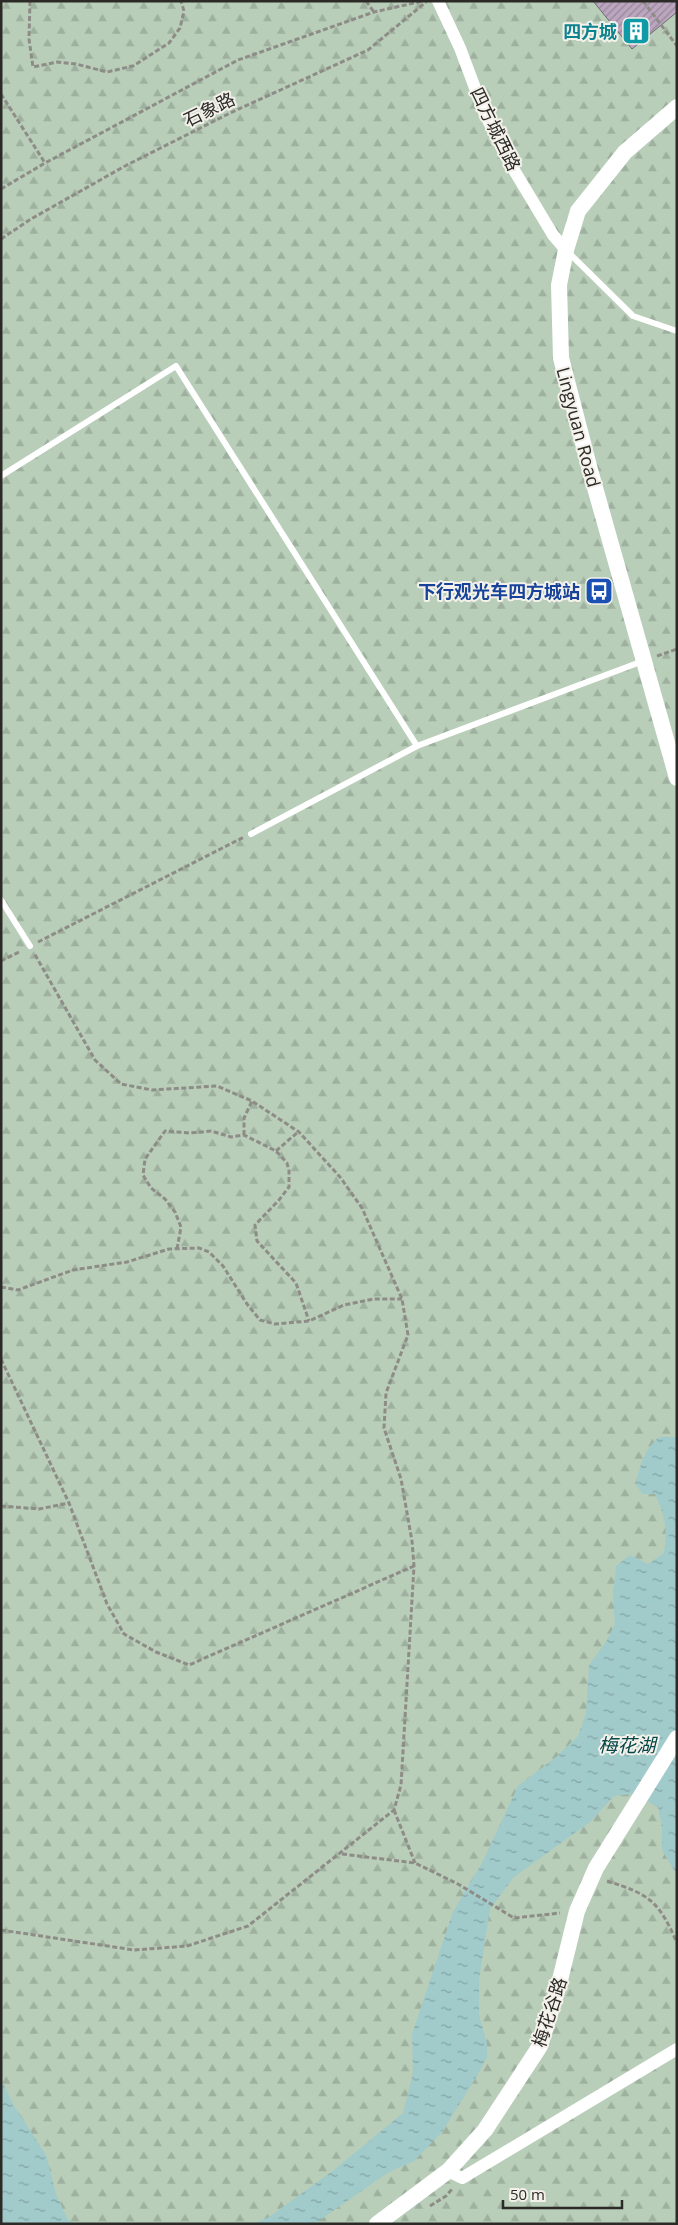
<svg xmlns="http://www.w3.org/2000/svg" width="678" height="2225" font-family="'Open Sans','Noto Sans SC',sans-serif">
  <defs>
    <pattern id="forest-firs" width="22" height="20" patternUnits="userSpaceOnUse" patternTransform="scale(1.25)"><rect width="22" height="20" fill="#b8ceb9"/><path d="M5 1l3.5 6h-7zM16 11l3.5 6h-7z" fill="#9eb19f"/></pattern>
    <pattern id="water-ripples" width="26" height="14" patternUnits="userSpaceOnUse" patternTransform="scale(1.25)"><rect width="26" height="14" fill="#a1cacb"/><path d="M2 4q2-2 4 0t4 0M15 11q2-2 4 0t4 0" fill="none" stroke="#83a4a5"/></pattern>
    <pattern id="building-hatch" width="6" height="6" patternUnits="userSpaceOnUse" patternTransform="scale(1.25)"><rect width="6" height="6" fill="#bba5bf"/><path d="M-1 1l2-2M0 6l6-6M5 7l2-2" fill="none" stroke="#98879b"/></pattern>
  </defs>
  <rect width="100%" height="100%" fill="#e6e4dc"/>
  <rect fill="url(#forest-firs)" x="1" y="1" width="676" height="2223"/>
  <g fill="url(#water-ripples)">
    <path d="M 659,1437 L 677,1437 L 677,1875 L 662,1850 L 662,1828 L 658,1807 L 633,1794 L 614,1796 L 590,1822 L 514,1877 L 490,1909 L 479,1979 L 479,2015 L 487,2043 L 487,2057 L 477,2076 L 442,2132 L 414,2161 L 389,2172 L 314,2224 L 253,2224 L 269,2217 L 334,2170 L 403,2113 L 413,2073 L 412,2034 L 453,1912 L 482,1863 L 518,1786 L 556,1757 L 578,1736 L 586,1713 L 589,1665 L 606,1642 L 615,1624 L 613,1596 L 616,1566 L 630,1555 L 648,1564 L 664,1553 C 668,1530 665,1516 655,1494 L 642,1494 L 636,1484 C 640,1465 644,1450 659,1437 Z"/>
    <path d="M 1,2079 L 13,2104 L 46,2155 L 56,2194 L 67,2218 L 73,2224 L 1,2224 Z"/>
  </g>
  <path fill="url(#building-hatch)" stroke="#6e6a6f" d="M 593,1 L 677,1 L 677,12 L 632,49 Z"/>
  <g fill="none" stroke-linecap="round" stroke-linejoin="round">
    <g stroke="#8e8c87" stroke-width="3" stroke-dasharray="5 2.5" stroke-linecap="butt">
      <path d="M 30,1 L 29,39 L 33,67 L 57,62 L 76,64 L 107,72 L 133,66 L 169,43 L 180,28 L 184,11 L 181,1"/>
      <path d="M 366,1 L 374,12"/>
      <path d="M 643,1 L 677,46"/>
      <path d="M 1,94 L 45,163"/>
      <path d="M 1,189 L 45,163 L 238,60 L 374,12 L 423,1"/>
      <path d="M 1,239 L 31,219 L 125,166 L 230,113 L 368,50 L 426,2"/>
      <path d="M 657,656 L 677,649"/>
      <path d="M 38,942 L 244,837"/>
      <path d="M 1,961 L 21,951"/>
      <path d="M 244,1135 L 244,1118 L 252,1101"/>
      <path d="M 276,1151 L 298,1132"/>
      <path d="M 177,1249 L 181,1227 L 175,1212 L 165,1199 L 151,1188 L 143,1175 L 145,1159 L 165,1131 L 190,1133 L 211,1131 L 231,1137 L 244,1135 L 276,1151 L 287,1163 L 289,1171 L 289,1187 L 279,1200 L 255,1225 L 257,1241 L 296,1283 L 309,1321"/>
      <path d="M 1,1287 L 18,1290 L 73,1270 L 127,1262 L 169,1249 L 199,1248 L 209,1252 L 223,1266 L 247,1304 L 260,1320 L 275,1324 L 309,1321 L 344,1305 L 374,1299 L 402,1299"/>
      <path d="M 1,1359 L 69,1503 L 107,1604 L 124,1634 L 156,1652 L 189,1665 L 414,1566"/>
      <path d="M 1,1506 L 39,1509 L 69,1503"/>
      <path d="M 394,1810 L 415,1863"/>
      <path d="M 342,1854 L 415,1863 L 458,1884 L 514,1918 L 560,1913"/>
      <path d="M 607,1881 C 649,1894 659,1901 677,1943"/>
      <path d="M 1,1930 L 134,1950 L 187,1946 L 248,1926 L 394,1810 L 401,1785 L 414,1566 L 412,1541 L 401,1479 L 384,1428 L 386,1393 L 408,1335 L 402,1299 L 362,1208 L 340,1177 L 299,1132 L 252,1101 L 217,1086 L 152,1090 L 121,1084 L 95,1060 L 34,953"/>
      <path d="M 430,2206 L 446,2196 L 453,2188"/>
    </g>
    <g stroke="#fff" stroke-width="6">
      <path d="M 567,251 L 633,316 L 677,331"/>
      <path d="M 1,476 L 176,366 L 417,746"/>
      <path d="M 251,834 L 417,746 L 643,661"/>
      <path d="M 1,900 L 30,946"/>
    </g>
    <g stroke="#fff" stroke-width="12">
      <path d="M 438,1 L 460,48 L 484,112 L 508,160 L 553,235 L 566,250"/>
      <path d="M 448,2171 L 462,2178 L 677,2049"/>
    </g>
    <g stroke="#fff" stroke-width="16">
      <path d="M 677,107 L 625,152 L 578,211 L 566,250 L 559,285 L 561,358 L 590,470 L 677,778"/>
      <path d="M 377,2224 L 448,2171 L 485,2130 L 540,2046 L 558,1988 L 577,1911 L 596,1868 L 677,1738"/>
    </g>
  </g>
  <defs>
    <symbol id="building-square" viewBox="-11 -11 22 22"><rect x="-9" y="-9" width="18" height="18" rx="4" fill="#0f9aa8" stroke="#f3f1ea"/><path d="M-4-6H4V6H1V3H-1V6H-4ZM-2.5-4.3h1.7v1.8h-1.7ZM.8-4.3h1.7v1.8H.8ZM-2.5-1h1.7V.8h-1.7ZM.8-1h1.7V.8H.8Z" fill="#fff"/></symbol>
    <symbol id="bus-square" viewBox="-11 -11 22 22"><rect x="-9" y="-9" width="18" height="18" rx="4" fill="#1a4fb4" stroke="#f3f1ea"/><path d="M-5-6H5V4H4V6H2V4H-2V6H-4V4H-5ZM-3.5-4V0h7V-4ZM-3.5 1.2v1.5H-2V1.2ZM2 1.2v1.5H3.5V1.2Z" fill="#fff"/></symbol>
  </defs>
  <g fill-rule="evenodd">
    <use href="#building-square" x="620" y="15" width="32" height="32"/>
    <use href="#bus-square" x="583" y="575" width="32" height="32"/>
  </g>
  <g text-anchor="middle" dominant-baseline="central" stroke-width="4" stroke-linejoin="round" paint-order="stroke">
    <g font-size="18" font-weight="bold" fill="#0d838f" stroke="#f3f1ea" text-anchor="end">
      <text x="617" y="31">四方城</text>
    </g>
    <g font-size="18" fill="#2b2a27" stroke="#f3f1ea">
      <text transform="translate(209 109) rotate(-26)">石象路</text>
      <text transform="translate(496 129) rotate(64)">四方城西路</text>
      <text transform="translate(579 427) rotate(75)">Lingyuan Road</text>
      <text transform="translate(549 2012) rotate(-72)">梅花谷路</text>
    </g>
    <g font-size="18" font-weight="bold" fill="#164399" stroke="#f3f1ea" text-anchor="end">
      <text x="580" y="591">下行观光车四方城站</text>
    </g>
    <g font-size="19" font-style="italic" fill="#044648" stroke="#f3f1ea">
      <text x="627" y="1745">梅花湖</text>
    </g>
  </g>
  <rect width="678" height="2225" fill="none" stroke="#2b2a27" stroke-width="5"/>
  <path d="M503 2200v8h119v-8" fill="none" stroke="#2b2a27" stroke-width="2.5"/>
  <text x="510" y="2200" font-size="15" fill="#2b2a27" stroke="#f3f1ea" stroke-width="4" paint-order="stroke">50 m</text>
</svg>
